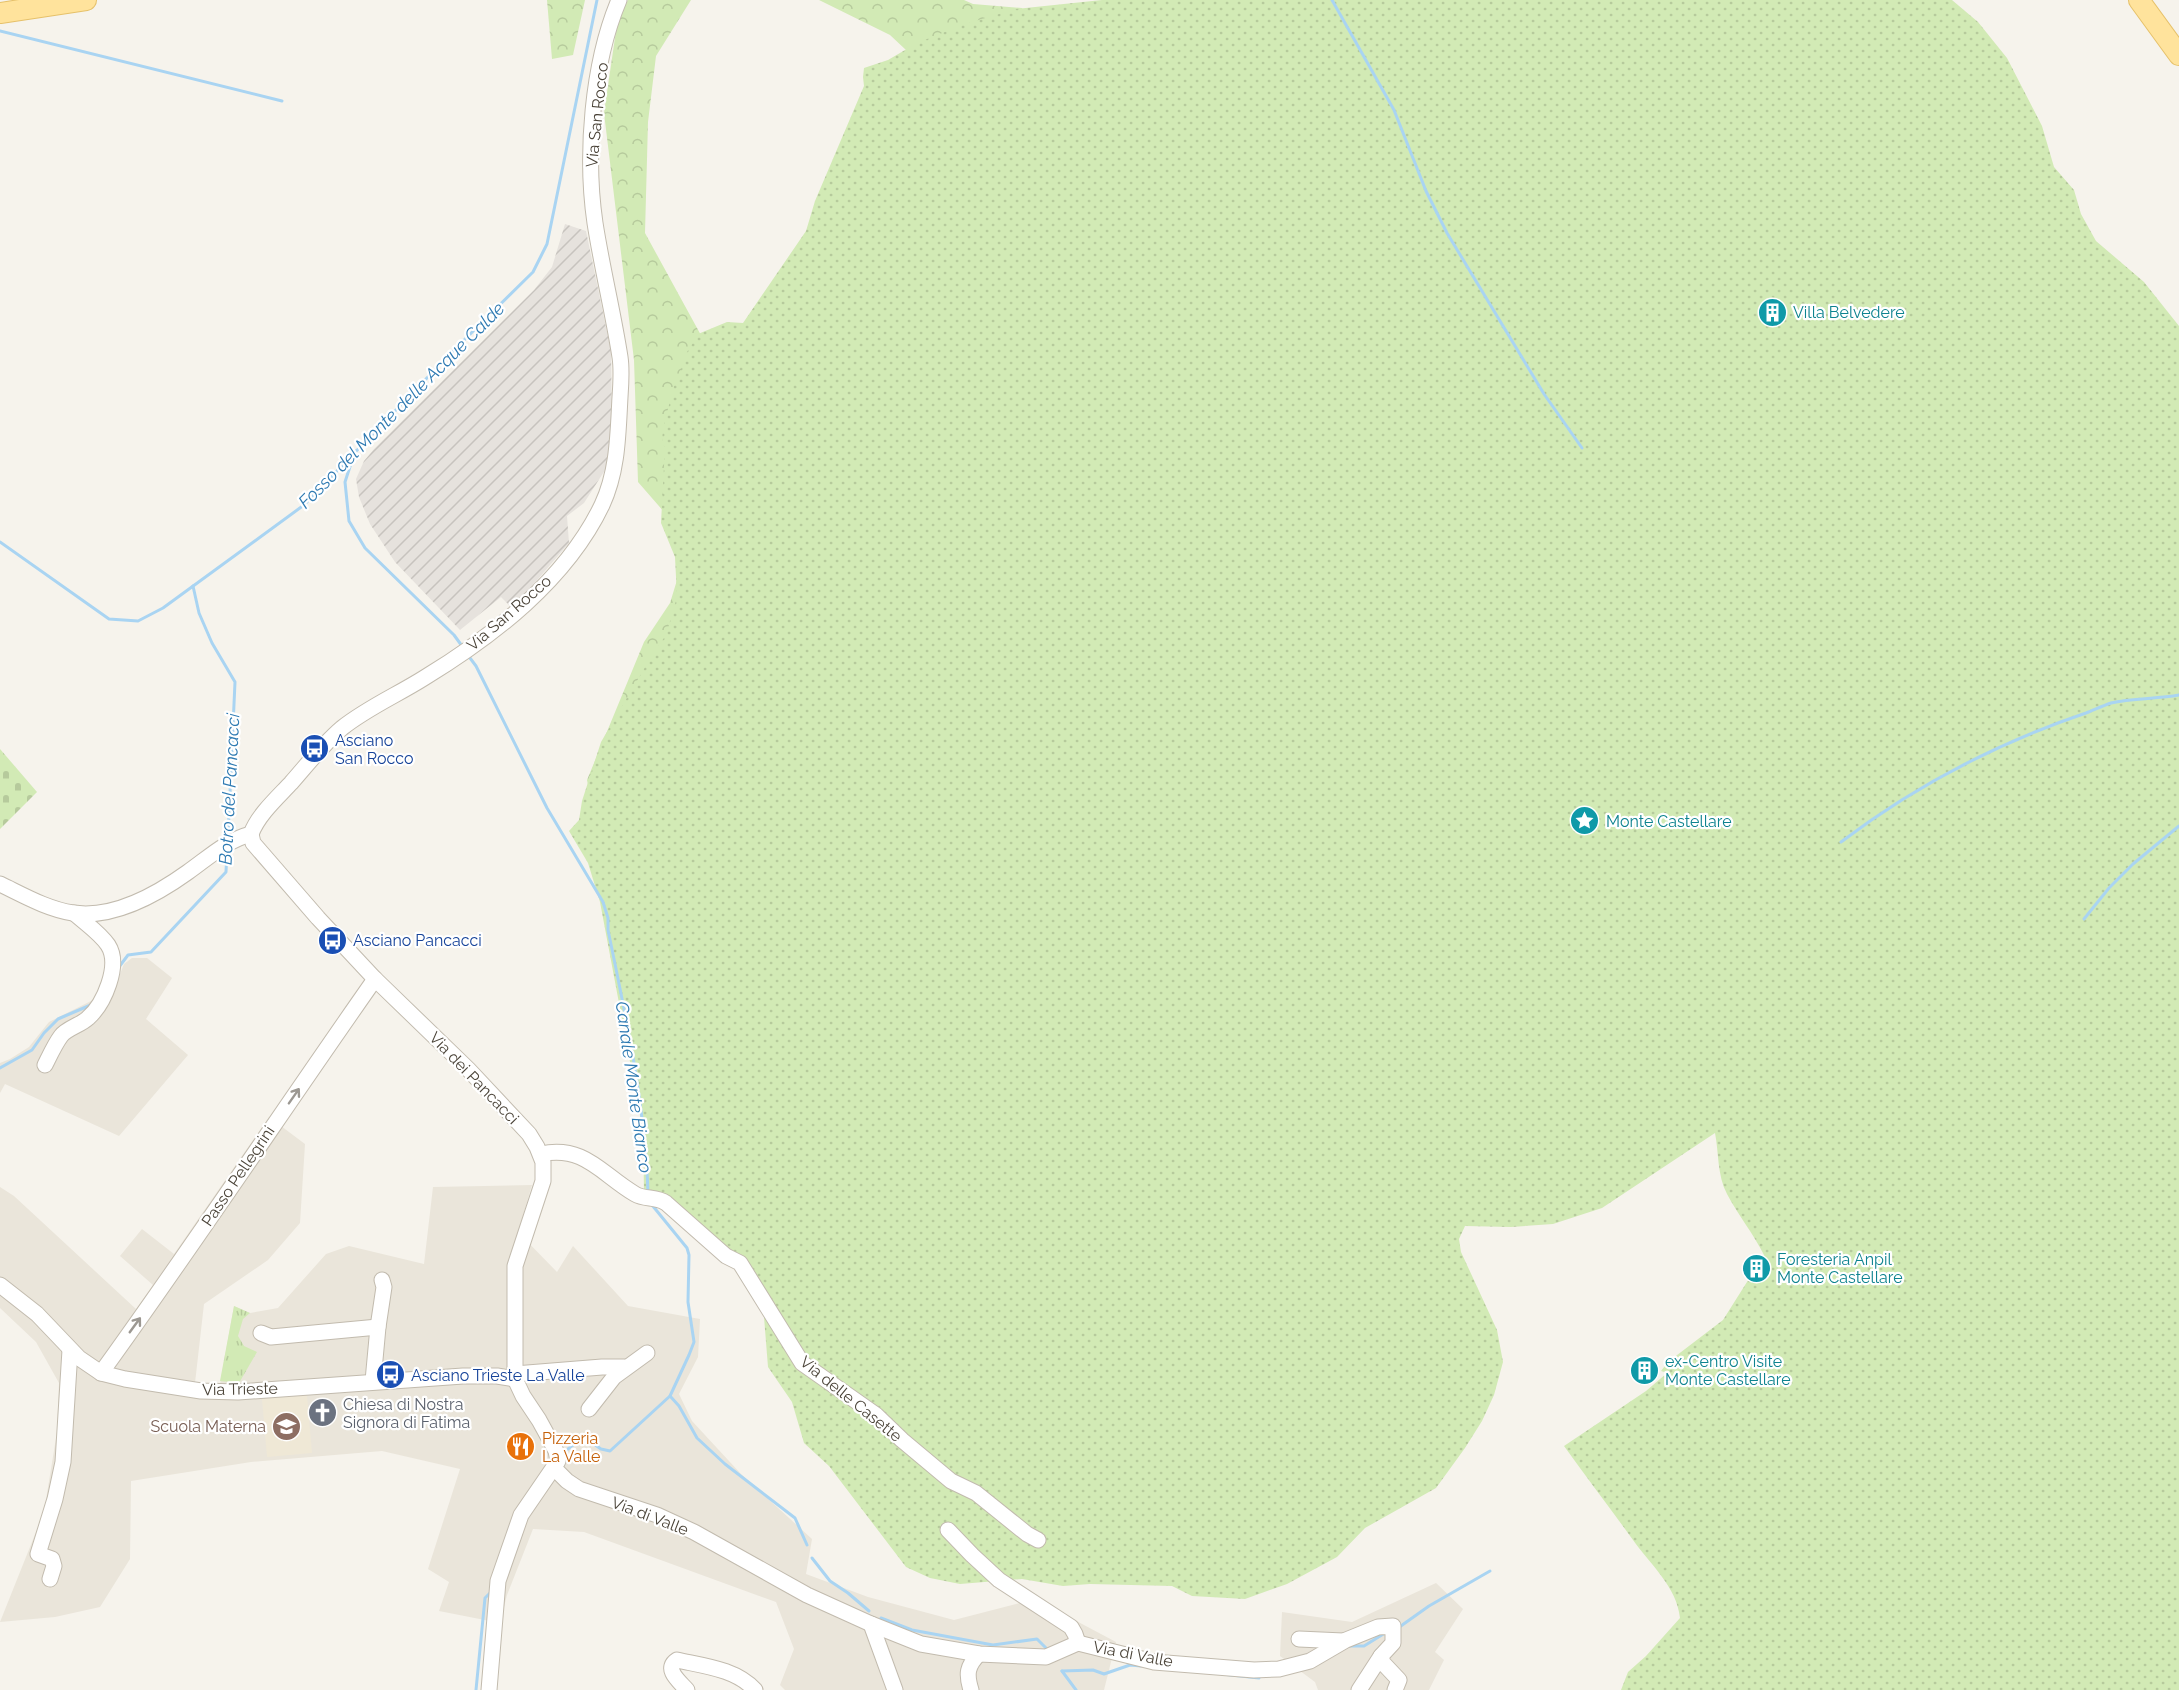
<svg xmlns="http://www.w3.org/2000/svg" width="2179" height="1690" font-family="Raleway,sans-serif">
  <defs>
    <pattern id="industrial-furrows" width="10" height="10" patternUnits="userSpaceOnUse" patternTransform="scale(1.5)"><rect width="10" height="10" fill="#e6e2dd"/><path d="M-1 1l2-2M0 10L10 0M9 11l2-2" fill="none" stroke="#c7c3be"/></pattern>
    <pattern id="grass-tufts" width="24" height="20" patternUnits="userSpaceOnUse" patternTransform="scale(1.5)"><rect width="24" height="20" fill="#d2eab5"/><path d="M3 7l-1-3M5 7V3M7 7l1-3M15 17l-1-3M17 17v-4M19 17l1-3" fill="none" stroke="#b6ca9c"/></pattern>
    <pattern id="forest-crowns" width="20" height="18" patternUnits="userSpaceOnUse" patternTransform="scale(1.5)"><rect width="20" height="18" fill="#d2eab5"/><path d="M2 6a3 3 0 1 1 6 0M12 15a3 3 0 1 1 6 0" fill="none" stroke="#b6ca9c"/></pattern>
    <pattern id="cemetery-stones" width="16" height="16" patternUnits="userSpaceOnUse" patternTransform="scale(1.5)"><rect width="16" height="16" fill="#d2eab5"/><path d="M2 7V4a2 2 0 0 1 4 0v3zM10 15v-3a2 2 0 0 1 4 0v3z" fill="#b6ca9c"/></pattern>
    <pattern id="park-dots" width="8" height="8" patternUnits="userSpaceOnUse" patternTransform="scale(1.5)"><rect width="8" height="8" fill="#d2eab5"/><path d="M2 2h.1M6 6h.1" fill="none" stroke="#b6ca9c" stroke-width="1.8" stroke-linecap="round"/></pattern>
  </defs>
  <rect width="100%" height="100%" fill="#f6f3ec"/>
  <g fill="#eae5da">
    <path d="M 132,958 L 147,958 L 172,978 L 146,1019 L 188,1055 L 119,1136 L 5,1084 L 0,1093 L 0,1063 L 10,1059 L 29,1047 L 49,1022 L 93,1000 L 115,987 L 124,964 Z"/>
    <path d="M 269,1117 L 305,1144 L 300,1223 L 268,1260 L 204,1304 L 195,1383 L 220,1384 L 234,1306 L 250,1313 L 278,1308 L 326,1254 L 349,1246 L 424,1264 L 433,1187 L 532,1185 L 518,1232 L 557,1272 L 573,1246 L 628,1306 L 700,1319 L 698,1357 L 679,1394 L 692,1421 L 741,1474 L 812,1539 L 806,1574 L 868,1597 L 954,1620 L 1035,1599 L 1116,1642 L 1104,1690 L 785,1690 L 780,1685 L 794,1649 L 776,1602 L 584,1532 L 533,1529 L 507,1595 L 500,1623 L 439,1611 L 449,1582 L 428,1569 L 460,1469 L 382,1451 L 251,1462 L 131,1481 L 130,1559 L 100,1607 L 55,1617 L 0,1622 L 44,1512 L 57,1432 L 59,1383 L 36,1342 L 0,1308 L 0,1187 L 14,1196 L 136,1309 L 153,1285 L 120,1256 L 142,1229 L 174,1254 Z"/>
    <path d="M 1436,1583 L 1463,1609 L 1435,1652 L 1444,1660 L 1429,1690 L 1318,1690 L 1315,1682 L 1280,1656 L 1282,1612 L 1352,1622 Z"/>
  </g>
  <path fill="url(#industrial-furrows)" d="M 565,224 L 586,231 L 611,351 L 612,422 L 607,467 L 584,503 L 567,516 L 569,543 L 526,593 L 510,606 L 501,597 L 460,630 L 395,562 L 370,524 L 359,497 L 356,479 L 364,461 L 374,449 L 534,290 L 552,267 Z"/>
  <path fill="#efe8d6" d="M 307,1395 L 312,1453 L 267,1457 L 262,1399 Z"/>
  <path fill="url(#grass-tufts)" d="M 234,1306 L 250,1313 L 243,1319 L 238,1336 L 244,1346 L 257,1352 L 239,1383 L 220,1381 Z"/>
  <g fill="url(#forest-crowns)">
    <path d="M 547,0 L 585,0 L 573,55 L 552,59 Z"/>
    <path d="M 628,0 L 691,0 L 656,56 L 648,122 L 645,233 L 708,348 L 858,435 L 614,919 L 587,780 L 644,642 L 670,603 L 685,554 L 665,513 L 638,482 L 634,360 L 604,113 L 618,17 Z"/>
    <path d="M 819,0 L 964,0 L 973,4 L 1022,8 L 1028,31 L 939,81 L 890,35 Z"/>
  </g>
  <path fill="url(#cemetery-stones)" d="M 0,749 L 37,792 L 0,829 Z"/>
  <path fill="url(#park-dots)" d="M 1102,0 L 1952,0 L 1978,22 L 2007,58 L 2042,126 L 2054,167 L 2074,190 L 2081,214 L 2096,241 L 2144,282 L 2179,326 L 2179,1690 L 1621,1690 L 1628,1672 L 1646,1656 L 1680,1618 C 1677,1587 1650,1564 1633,1540 C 1610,1508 1587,1478 1564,1446 L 1646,1391 L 1667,1373 L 1661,1371 L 1668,1362 L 1723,1320 L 1764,1255 C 1753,1233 1738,1215 1727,1194 C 1717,1175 1719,1153 1715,1133 L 1602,1208 L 1553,1224 L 1511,1227 L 1465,1226 L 1459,1239 L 1461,1252 L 1497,1330 L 1503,1362 L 1494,1395 L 1482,1421 L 1465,1448 L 1436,1488 L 1365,1528 L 1337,1557 L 1287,1584 L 1245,1599 L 1192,1596 L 1172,1586 L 1090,1584 L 1063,1586 L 1022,1579 L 960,1584 L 930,1578 L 906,1567 L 829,1466 L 804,1443 L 792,1402 L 768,1367 L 764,1317 L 730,1251 L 644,1192 L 643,1131 L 600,902 L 588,863 L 569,831 L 579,820 L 582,801 L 601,742 L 651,657 L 666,635 L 677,597 L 675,557 L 661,523 L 665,447 L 662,443 L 663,428 L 674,386 L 679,380 L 684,357 L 698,334 L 727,322 L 743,323 L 806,231 L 815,201 L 864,86 L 863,77 L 864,68 L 888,60 L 917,43 L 965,24 L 1016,9 Z"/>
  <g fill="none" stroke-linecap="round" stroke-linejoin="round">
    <g stroke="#a9d4f2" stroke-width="3">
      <path d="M 1332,0 L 1394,110 L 1426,191 L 1447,233 L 1544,394 L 1582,448"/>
      <path d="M 0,31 L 282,101"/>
      <path d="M 355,451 L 345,482 L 349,521 L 365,548 L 454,635 L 462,646"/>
      <path d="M 0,542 L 109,619 L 138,621 L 163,608 L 304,505 L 454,350 L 533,272 L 547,244 L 597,0"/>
      <path d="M 193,586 L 199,613 L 212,643 L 235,682 L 228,837"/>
      <path d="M 467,654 L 476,666 L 547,808 L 603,902 L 608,918 L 608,930 C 626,1017 645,1104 648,1193"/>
      <path d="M 1841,842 C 1915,786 1997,743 2086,713 C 2094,710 2102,706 2111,703 C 2132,698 2157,699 2179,695"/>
      <path d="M 2084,919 L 2109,888 L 2133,864 L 2179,826"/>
      <path d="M 119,967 L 128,955 L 151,952 L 226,872 L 227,849"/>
      <path d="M 0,1068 L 32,1050 L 44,1033 L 58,1019 L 93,1004"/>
      <path d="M 670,1396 L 679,1406 L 697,1438 L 725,1464 L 795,1518 L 807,1545"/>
      <path d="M 562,1456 C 569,1446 576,1442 588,1440 L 601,1449 L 610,1451 L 670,1396 L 689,1355 L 694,1342 L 688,1302 L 689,1255 L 687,1248 L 652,1205"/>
      <path d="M 812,1558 L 830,1581 L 848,1593 L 869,1611"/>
      <path d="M 881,1618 L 912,1630 L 993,1645 L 1037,1639 L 1046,1648"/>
      <path d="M 1398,1628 L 1429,1606 L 1490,1571"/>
      <path d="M 1349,1646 L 1364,1646 L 1385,1633"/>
      <path d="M 1062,1671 L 1093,1670 L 1104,1674 L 1130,1665 L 1141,1666"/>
      <path d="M 1062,1671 L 1076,1690"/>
      <path d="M 1222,1674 L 1259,1678"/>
      <path d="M 476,1690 L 485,1598 L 490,1593"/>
    </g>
    <defs>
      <g id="minor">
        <path d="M 251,834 L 253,843 L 318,918 L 375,979 L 468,1069 L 529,1134 L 537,1147 L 543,1162 L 543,1181 L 515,1266 L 515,1379 L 523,1396 L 539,1420 L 556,1451 L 558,1461 L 521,1515 L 498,1581 L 489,1690"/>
        <path d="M 251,834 C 258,815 277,798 291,783 C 307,765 323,744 342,728 C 367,708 397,695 424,678 C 493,636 566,580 602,505 C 618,471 618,433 620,397 C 621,383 622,370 620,357 C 613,312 602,268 595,223 C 585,155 592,64 619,0"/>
        <path d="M 0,884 C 23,895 47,909 73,913 C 114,919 156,895 188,872 C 208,858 227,840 251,834"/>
        <path d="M 45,1065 C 50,1055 55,1044 61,1036 C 67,1028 81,1025 88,1018 C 104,1004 121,965 108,945 C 100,933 85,923 74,913"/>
        <path d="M 541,1154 C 585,1145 601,1174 635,1194 C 645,1200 656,1196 666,1203 L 726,1256 L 740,1263 L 802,1363 L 876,1415 L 902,1440 L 951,1481 L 976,1493 L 1027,1534 L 1038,1540"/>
        <path d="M 0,1285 L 37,1314 L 79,1358 L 101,1373 L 125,1379 L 201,1391 L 238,1392 L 463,1376 L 497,1376 L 515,1379"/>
        <path d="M 261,1333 L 271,1337 L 378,1327"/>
        <path d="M 101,1373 C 195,1243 283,1110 375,979"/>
        <path d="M 515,1374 L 602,1367 L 624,1367"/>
        <path d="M 373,1381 L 378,1327 L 384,1287 L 382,1280"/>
        <path d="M 589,1409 L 614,1377 L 647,1353"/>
        <path d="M 554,1468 L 567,1481 L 579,1489 L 657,1515 L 694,1532 L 807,1595 L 871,1624 L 921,1644 L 979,1654 L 1046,1657 L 1078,1643 L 1154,1662 L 1254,1670 L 1279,1669 L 1310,1661 L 1346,1640 L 1378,1627 L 1393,1626 L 1393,1643 L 1381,1656 L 1383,1663 L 1399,1680 L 1395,1690"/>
        <path d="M 948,1530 L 972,1555 L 999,1580 L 1071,1627 L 1075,1634 L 1078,1643"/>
        <path d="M 50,1579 L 54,1566 L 52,1559 L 38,1554 L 55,1499 L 63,1462 L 70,1350"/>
        <path d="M 871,1624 L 895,1690"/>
        <path d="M 1299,1639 L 1343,1641"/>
        <path d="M 687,1690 C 680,1682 663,1669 677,1660 C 704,1666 736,1669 755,1690"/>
        <path d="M 971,1690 C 966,1674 967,1666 979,1654"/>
        <path d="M 1359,1690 L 1381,1656"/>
      </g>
      <g id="major">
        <path d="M 2139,0 L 2179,55"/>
        <path d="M 0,13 L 86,0"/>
      </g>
    </defs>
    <use href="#minor" stroke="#c2bbae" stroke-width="17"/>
    <use href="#major" stroke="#e6c16a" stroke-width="22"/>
    <use href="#minor" stroke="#fff" stroke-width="15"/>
    <use href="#major" stroke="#ffe39c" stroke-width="20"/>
  </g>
  <defs><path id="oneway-shaft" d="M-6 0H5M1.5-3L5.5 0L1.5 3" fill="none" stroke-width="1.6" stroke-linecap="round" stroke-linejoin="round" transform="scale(1.5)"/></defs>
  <g stroke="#9c9892">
    <use href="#oneway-shaft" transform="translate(294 1096) rotate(-55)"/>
    <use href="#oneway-shaft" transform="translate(135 1325) rotate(-54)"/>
  </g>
  <defs>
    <symbol id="building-disc" viewBox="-11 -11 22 22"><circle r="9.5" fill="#0f9aa8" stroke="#fff"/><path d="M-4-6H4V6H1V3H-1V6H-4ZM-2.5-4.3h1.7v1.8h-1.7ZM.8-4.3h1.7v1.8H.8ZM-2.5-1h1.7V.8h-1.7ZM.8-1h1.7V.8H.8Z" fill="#fff"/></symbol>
    <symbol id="bus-disc" viewBox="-11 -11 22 22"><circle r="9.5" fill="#1a4fb4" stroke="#fff"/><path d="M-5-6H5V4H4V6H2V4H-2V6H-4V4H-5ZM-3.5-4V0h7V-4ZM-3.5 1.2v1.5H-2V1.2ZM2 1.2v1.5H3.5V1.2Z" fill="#fff"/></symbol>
    <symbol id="sight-disc" viewBox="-11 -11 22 22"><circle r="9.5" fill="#0f9aa8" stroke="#fff"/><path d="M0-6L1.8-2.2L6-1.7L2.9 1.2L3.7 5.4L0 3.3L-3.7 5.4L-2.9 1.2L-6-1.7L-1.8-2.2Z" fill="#fff"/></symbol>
    <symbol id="church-disc" viewBox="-11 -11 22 22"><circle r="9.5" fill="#6b7280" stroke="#fff"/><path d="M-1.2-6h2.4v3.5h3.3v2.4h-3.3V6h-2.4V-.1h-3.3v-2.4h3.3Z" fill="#fff"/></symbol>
    <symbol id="school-disc" viewBox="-11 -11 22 22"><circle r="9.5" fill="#8d6e63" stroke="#fff"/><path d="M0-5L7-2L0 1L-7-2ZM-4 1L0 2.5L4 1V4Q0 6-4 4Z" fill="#fff"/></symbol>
    <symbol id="restaurant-disc" viewBox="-11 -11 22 22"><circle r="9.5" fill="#e8710a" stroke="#fff"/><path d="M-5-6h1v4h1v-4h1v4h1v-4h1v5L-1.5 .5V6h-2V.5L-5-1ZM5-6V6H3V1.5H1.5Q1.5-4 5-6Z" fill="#fff"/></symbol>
  </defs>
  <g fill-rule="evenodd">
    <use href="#building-disc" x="1756" y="296" width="33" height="33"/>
    <use href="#bus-disc" x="298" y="732" width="33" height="33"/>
    <use href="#sight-disc" x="1568" y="804" width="33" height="33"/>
    <use href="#bus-disc" x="316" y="924" width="33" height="33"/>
    <use href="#building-disc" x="1740" y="1252" width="33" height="33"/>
    <use href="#building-disc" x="1628" y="1354" width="33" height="33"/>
    <use href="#bus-disc" x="374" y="1358" width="33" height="33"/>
    <use href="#church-disc" x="306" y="1396" width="33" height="33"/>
    <use href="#school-disc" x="270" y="1410" width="33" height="33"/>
    <use href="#restaurant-disc" x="504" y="1430" width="33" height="33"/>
  </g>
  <g text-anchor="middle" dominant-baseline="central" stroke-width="4.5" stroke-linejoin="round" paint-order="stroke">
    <g font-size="16" fill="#4b4439" stroke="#fff">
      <text transform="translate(597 115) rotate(-84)">Via San Rocco</text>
      <text transform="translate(509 613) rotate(-41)">Via San Rocco</text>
      <text transform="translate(474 1078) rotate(46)">Via dei Pancacci</text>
      <text transform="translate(238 1176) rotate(-56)">Passo Pellegrini</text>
      <text transform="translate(240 1389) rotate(-1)">Via Trieste</text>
      <text transform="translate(851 1399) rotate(39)">Via delle Casette</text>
      <text transform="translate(650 1516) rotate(21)">Via di Valle</text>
      <text transform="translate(1133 1654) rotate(11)">Via di Valle</text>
    </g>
    <g font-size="16" fill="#0d838f" stroke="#fff" text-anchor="start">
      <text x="1793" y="312">Villa Belvedere</text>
      <text x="1606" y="821">Monte Castellare</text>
      <text x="1777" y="1259">Foresteria Anpil<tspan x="1777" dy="18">Monte Castellare</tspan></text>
      <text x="1665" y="1361">ex-Centro Visite<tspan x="1665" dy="18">Monte Castellare</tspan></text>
    </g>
    <g font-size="16" fill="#164399" stroke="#fff" text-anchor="start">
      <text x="335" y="740">Asciano<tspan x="335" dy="18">San Rocco</tspan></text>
      <text x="353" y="940">Asciano Pancacci</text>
      <text x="411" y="1375">Asciano Trieste La Valle</text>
    </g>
    <g font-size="16" fill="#5b616d" stroke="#fff" text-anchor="start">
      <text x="343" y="1404">Chiesa di Nostra<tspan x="343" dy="18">Signora di Fatima</tspan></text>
    </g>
    <g font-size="16" fill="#785e54" stroke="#fff" text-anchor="end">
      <text x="266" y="1426">Scuola Materna</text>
    </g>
    <g font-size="16" fill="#c56008" stroke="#fff" text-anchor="start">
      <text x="542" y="1438">Pizzeria<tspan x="542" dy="18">La Valle</tspan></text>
    </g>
    <g font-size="18" font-style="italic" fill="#2e7ab2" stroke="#fff">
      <text transform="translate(401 405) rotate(-45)">Fosso del Monte delle Acque Calde</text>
      <text transform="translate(229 789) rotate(-87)">Botro del Pancacci</text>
      <text transform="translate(634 1087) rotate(82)">Canale Monte Bianco</text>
    </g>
  </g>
</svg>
